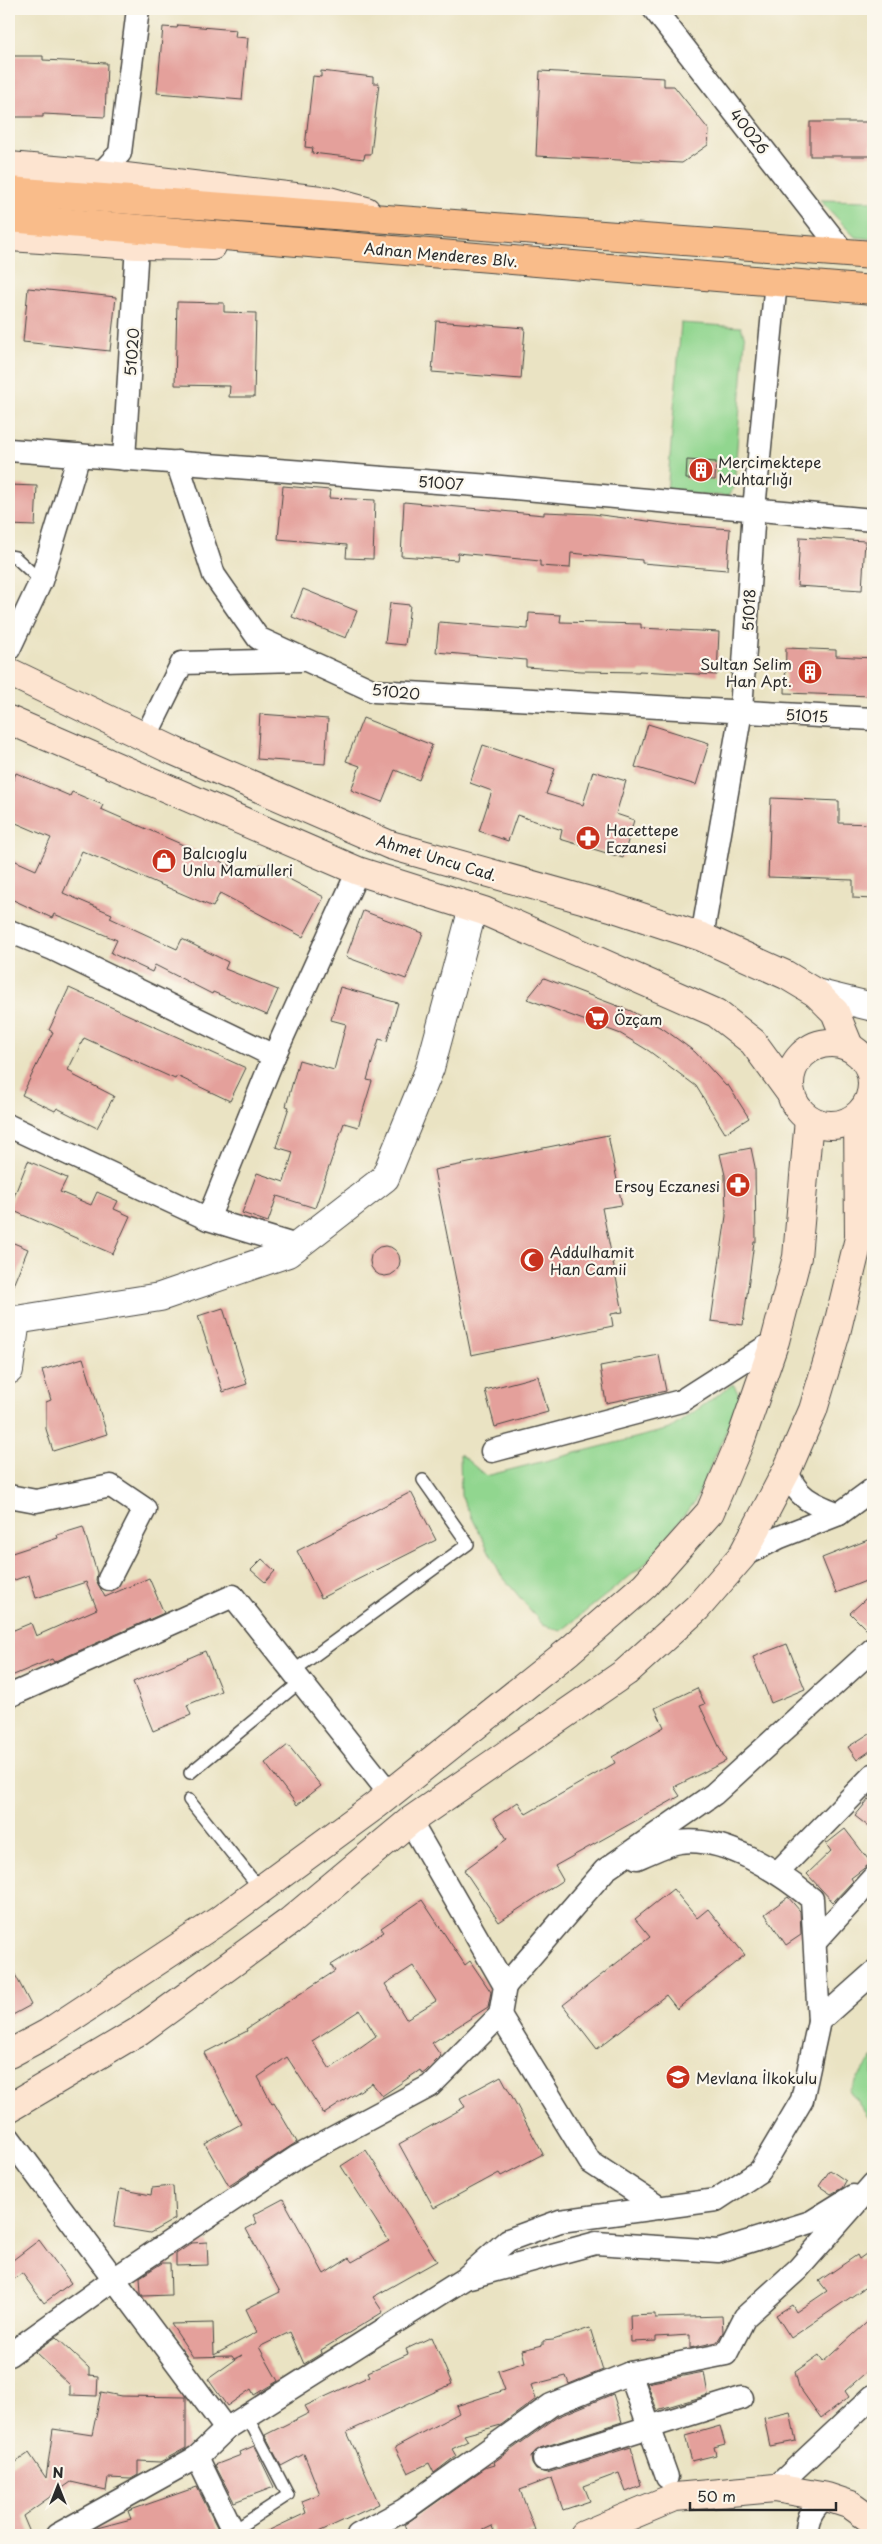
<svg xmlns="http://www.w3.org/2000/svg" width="882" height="2544" font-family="'Playpen Sans',sans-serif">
  <rect width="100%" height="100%" fill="#fbf7ec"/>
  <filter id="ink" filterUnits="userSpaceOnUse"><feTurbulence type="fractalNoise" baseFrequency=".02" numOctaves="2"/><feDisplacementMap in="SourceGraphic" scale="10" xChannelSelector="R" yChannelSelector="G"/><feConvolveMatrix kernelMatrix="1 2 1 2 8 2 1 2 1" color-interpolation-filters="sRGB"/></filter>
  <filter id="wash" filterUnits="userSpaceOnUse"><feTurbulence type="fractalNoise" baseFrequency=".0096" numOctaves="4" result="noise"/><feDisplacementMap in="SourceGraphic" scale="20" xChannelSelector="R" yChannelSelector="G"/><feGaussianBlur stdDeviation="1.12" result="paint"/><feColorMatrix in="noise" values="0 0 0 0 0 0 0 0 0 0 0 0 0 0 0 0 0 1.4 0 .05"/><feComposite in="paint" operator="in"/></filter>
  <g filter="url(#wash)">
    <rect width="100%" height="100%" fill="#eae3c3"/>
    <g fill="#91d68f" stroke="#5e805d">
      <path d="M 820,200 L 873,201 L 873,239 L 855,237 Z"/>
      <path d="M 681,323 L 741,327 L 745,338 L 734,488 L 728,496 L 667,493 Z"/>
      <path d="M 733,1384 L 741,1398 L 695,1501 L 645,1564 L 561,1631 L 543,1625 L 501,1575 L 461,1496 L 460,1454 L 486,1476 L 670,1429 Z"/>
      <path d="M 873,2057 L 873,2124 L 849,2090 Z"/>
    </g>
    <g id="blocks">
      <g fill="#e4a09b" fill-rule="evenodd">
        <path d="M 178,25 L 236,30 L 235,37 L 248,38 L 242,100 L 157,93 L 163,27 L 177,28 Z"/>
        <path d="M 9,56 L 43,56 L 43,60 L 107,63 L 105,117 L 43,114 L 43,117 L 9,117 Z"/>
        <path d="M 321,71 L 373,77 L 373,83 L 379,83 L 371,154 L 365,154 L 364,159 L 312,153 L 313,148 L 305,147 L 313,76 L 321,77 Z"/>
        <path d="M 540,71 L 664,78 L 664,86 L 674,86 L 709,130 L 708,145 L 682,163 L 536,156 Z"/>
        <rect x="810" y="122" width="61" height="34"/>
        <path d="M 28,288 L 116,297 L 110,351 L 23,342 Z"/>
        <path d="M 177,302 L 224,303 L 224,312 L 256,313 L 254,397 L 229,397 L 230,386 L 175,385 Z"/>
        <path d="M 436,321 L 525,328 L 521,379 L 432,372 Z"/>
        <path d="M 687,460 L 716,462 L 715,480 L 686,479 Z"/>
        <path d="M 9,485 L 37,486 L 35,526 L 9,525 Z"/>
        <path d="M 283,486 L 330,490 L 329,498 L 375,500 L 373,559 L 346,558 L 347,545 L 278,539 Z"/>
        <path d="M 404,502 L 544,515 L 544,512 L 593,514 L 679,525 L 730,529 L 727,570 L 642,563 L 642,560 L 571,553 L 570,568 L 540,566 L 540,561 L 458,553 L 457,560 L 401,556 Z"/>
        <path d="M 800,537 L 865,541 L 862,590 L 797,586 Z"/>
        <path d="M 303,589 L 357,611 L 346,638 L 292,617 Z"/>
        <path d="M 390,603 L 410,605 L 405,645 L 385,643 Z"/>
        <path d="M 529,613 L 561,615 L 560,622 L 641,624 L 641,628 L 719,632 L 717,675 L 639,671 L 639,672 L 582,671 L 526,667 L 526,660 L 436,652 L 439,622 L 528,629 Z"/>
        <path d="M 786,648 L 836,650 L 836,656 L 873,658 L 873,696 L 785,693 Z"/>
        <path d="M 260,714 L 328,719 L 325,764 L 257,759 Z"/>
        <path d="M 363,718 L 432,745 L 419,780 L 395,770 L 382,802 L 351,790 L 360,766 L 346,761 Z"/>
        <path d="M 648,724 L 709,743 L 696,785 L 635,767 Z"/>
        <path d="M 483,745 L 555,769 L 546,794 L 583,805 L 593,771 L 626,781 L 616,814 L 634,820 L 623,858 L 560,839 L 562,830 L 517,815 L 508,841 L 479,831 L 492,791 L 470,783 Z"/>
        <path d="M 16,773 L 70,796 L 72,792 L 103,805 L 101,809 L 254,876 L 260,864 L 324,897 L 303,937 L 220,893 L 213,907 L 82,851 L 63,893 L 112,914 L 110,918 L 177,949 L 182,939 L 228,962 L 225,969 L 278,990 L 267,1015 L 213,992 L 212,994 L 155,965 L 152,972 L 111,953 L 117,940 L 54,914 L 52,918 L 9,898 L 9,858 L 36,870 L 51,838 L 9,820 L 9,790 Z"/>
        <path d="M 771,798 L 839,801 L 839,823 L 873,824 L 873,899 L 853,898 L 853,880 L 768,877 Z"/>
        <path d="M 363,911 L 423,933 L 406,979 L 346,957 Z"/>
        <path d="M 544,978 L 631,1011 L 665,1030 L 695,1052 L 726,1086 L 728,1085 L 749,1118 L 725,1133 L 696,1086 L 649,1051 L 621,1034 L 527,999 Z"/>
        <path d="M 340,987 L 398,1003 L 387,1041 L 379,1039 L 367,1080 L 372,1081 L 358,1127 L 344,1123 L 315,1208 L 277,1196 L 268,1222 L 242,1213 L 257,1173 L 284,1182 L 293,1152 L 276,1147 L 289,1107 L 286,1106 L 299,1060 L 334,1070 L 346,1024 L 331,1020 Z"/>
        <path d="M 69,988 L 246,1068 L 230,1101 L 177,1076 L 175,1079 L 84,1038 L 68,1070 L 74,1073 L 73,1075 L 114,1096 L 97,1128 L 57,1108 L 55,1111 L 22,1095 L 53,1032 L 49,1030 Z"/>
        <path d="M 608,1135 L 622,1205 L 602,1208 L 623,1312 L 611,1314 L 613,1326 L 471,1355 L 434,1170 Z"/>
        <path d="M 751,1148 L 755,1167 L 756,1242 L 754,1242 L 743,1325 L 711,1321 L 726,1216 L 725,1175 L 720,1154 Z"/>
        <path d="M 28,1161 L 67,1178 L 60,1192 L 91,1205 L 97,1192 L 118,1201 L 114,1209 L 130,1216 L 113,1254 L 9,1209 Z"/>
        <path d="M 9,1241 L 28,1249 L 9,1295 Z"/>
        <circle cx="385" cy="1261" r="15"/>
        <path d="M 223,1308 L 247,1384 L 223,1392 L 198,1316 Z"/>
        <path d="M 659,1355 L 666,1391 L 606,1403 L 600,1366 Z"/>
        <path d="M 83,1358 L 107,1434 L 53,1451 L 46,1429 L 46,1402 L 51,1400 L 42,1370 Z"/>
        <path d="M 538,1376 L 548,1412 L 495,1427 L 485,1390 Z"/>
        <path d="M 411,1492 L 436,1540 L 321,1598 L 297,1551 Z"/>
        <path d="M 83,1527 L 97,1573 L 96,1580 L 105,1597 L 149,1578 L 164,1613 L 54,1662 L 52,1659 L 9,1677 L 9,1632 L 31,1623 L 36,1636 L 97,1609 L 86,1582 L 36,1598 L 29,1575 L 9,1582 L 9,1554 L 58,1538 L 57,1535 Z"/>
        <path d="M 873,1538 L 873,1578 L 836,1593 L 822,1558 Z"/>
        <path d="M 262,1559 L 275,1571 L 265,1582 L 251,1570 Z"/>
        <path d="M 873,1592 L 873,1636 L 850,1613 Z"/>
        <path d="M 787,1644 L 805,1689 L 771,1703 L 753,1657 Z"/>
        <path d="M 205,1651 L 221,1691 L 187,1705 L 191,1715 L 153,1731 L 133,1682 Z"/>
        <path d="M 697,1688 L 705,1704 L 700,1706 L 726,1761 L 674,1787 L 680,1796 L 555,1866 L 563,1880 L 499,1922 L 464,1870 L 507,1839 L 494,1818 L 518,1802 L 526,1814 L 615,1763 L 612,1757 L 664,1727 L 655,1708 Z"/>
        <path d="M 873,1731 L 873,1749 L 857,1760 L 848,1747 Z"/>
        <path d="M 288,1745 L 321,1786 L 297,1805 L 265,1763 Z"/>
        <path d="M 873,1794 L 873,1830 L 855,1816 Z"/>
        <path d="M 845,1829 L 871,1863 L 851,1878 L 853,1881 L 833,1902 L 807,1874 L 831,1851 L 826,1844 Z"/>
        <path d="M 673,1889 L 697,1918 L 708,1909 L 745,1955 L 677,2009 L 666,1995 L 597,2049 L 563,2005 L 650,1937 L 635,1919 Z"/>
        <path d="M 788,1897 L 800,1911 L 801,1935 L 786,1945 L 765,1914 Z"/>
        <path d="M 422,1900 L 465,1965 L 470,1961 L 491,1992 L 488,2007 L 432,2043 L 441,2056 L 425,2072 L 422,2074 L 420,2070 L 382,2096 L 372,2083 L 324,2114 L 287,2057 L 258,2077 L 272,2104 L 274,2103 L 297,2142 L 229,2186 L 205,2144 L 241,2124 L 204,2053 L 247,2031 L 246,2029 L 335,1971 L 331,1965 L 384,1932 L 381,1928 ZM 413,1966 L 436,2001 L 406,2019 L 385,1984 ZM 360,2010 L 376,2036 L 330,2069 L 312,2041 Z"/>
        <path d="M 9,1963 L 31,2005 L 9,2017 Z"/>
        <path d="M 501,2076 L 543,2154 L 501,2176 L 499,2173 L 434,2208 L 399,2144 L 465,2107 L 460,2098 Z"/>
        <path d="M 366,2150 L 437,2261 L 373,2297 L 383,2312 L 321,2350 L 322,2353 L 304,2364 L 290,2332 L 259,2347 L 278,2381 L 254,2395 L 251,2389 L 227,2406 L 208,2379 L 242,2355 L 234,2359 L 232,2356 L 193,2357 L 171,2324 L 213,2323 L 214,2355 L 257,2332 L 246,2309 L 280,2292 L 246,2229 L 257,2223 L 253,2215 L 283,2199 L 324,2274 L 349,2258 L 352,2262 L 389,2241 L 341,2166 Z"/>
        <path d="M 830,2170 L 846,2181 L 842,2188 L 831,2194 L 819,2186 Z"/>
        <path d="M 173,2186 L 175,2219 L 150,2233 L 114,2227 L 120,2189 L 151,2195 L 152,2188 Z"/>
        <path d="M 39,2240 L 71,2283 L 44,2303 L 22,2273 L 9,2283 L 9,2263 Z"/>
        <path d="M 207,2242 L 208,2265 L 176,2266 L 176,2254 L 192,2243 Z"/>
        <path d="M 873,2249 L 873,2282 L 791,2338 L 776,2315 L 792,2305 L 796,2312 L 827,2291 L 819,2281 L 857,2255 L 859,2259 Z"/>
        <path d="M 162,2263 L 170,2263 L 171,2295 L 143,2296 L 141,2293 L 140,2277 Z"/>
        <path d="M 655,2314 L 655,2318 L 722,2316 L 723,2332 L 717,2342 L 690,2348 L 690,2335 L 656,2337 L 656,2341 L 631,2342 L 630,2315 Z"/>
        <path d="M 873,2317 L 873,2366 L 845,2391 L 849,2397 L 821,2418 L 799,2387 L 795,2372 L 819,2355 L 823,2362 Z"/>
        <path d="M 590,2328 L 603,2370 L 569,2384 L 566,2376 L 531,2385 L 536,2399 L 501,2425 L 464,2435 L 468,2441 L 452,2449 L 456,2456 L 434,2473 L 429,2463 L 408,2473 L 395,2447 L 459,2413 L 456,2406 L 505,2390 L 498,2371 L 525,2362 L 522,2350 L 543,2345 L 543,2341 L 553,2340 Z"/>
        <path d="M 56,2337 L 89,2368 L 89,2375 L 98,2376 L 97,2396 L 70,2395 L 70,2385 L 35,2352 Z"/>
        <path d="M 432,2337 L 452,2384 L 347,2432 L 379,2504 L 312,2535 L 259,2535 L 306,2513 L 302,2501 L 320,2494 L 304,2454 L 281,2466 L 265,2435 L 309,2413 L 305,2406 L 370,2376 L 368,2372 L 408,2354 L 406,2349 Z"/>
        <path d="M 704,2372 L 708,2395 L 657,2410 L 647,2383 Z"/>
        <path d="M 101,2392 L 121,2396 L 186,2397 L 186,2448 L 160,2462 L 138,2461 L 138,2475 L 131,2479 L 108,2478 L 106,2490 L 71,2482 L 23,2516 L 31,2535 L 9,2535 L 9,2467 L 29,2453 L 46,2478 L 53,2429 L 92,2435 Z"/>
        <path d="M 613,2394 L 622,2422 L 540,2448 L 531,2457 L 532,2464 L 536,2470 L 547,2473 L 631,2447 L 641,2486 L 626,2492 L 619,2473 L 584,2486 L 590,2501 L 563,2510 L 552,2478 L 520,2490 L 535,2530 L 522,2535 L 495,2535 L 492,2526 L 473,2535 L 408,2535 L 404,2525 L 485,2468 L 495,2465 L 494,2462 L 557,2417 Z"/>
        <path d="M 790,2412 L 796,2441 L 770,2446 L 764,2418 Z"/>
        <path d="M 720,2426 L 725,2444 L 714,2447 L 716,2455 L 692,2461 L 685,2436 Z"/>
        <path d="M 254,2446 L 274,2487 L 234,2502 L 215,2465 L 241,2455 L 240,2452 Z"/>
        <path d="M 197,2487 L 221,2535 L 89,2535 L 89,2532 L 97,2528 L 131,2519 L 128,2511 Z"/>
      </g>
    </g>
  </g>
  <g filter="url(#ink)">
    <use href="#blocks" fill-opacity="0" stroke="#484742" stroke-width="1"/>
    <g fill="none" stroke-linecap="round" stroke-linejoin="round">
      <defs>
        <g id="service">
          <path d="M 9,556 L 15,557 L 41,581"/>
          <path d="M 292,1672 L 468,1544 L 423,1480"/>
          <path d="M 190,1773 L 300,1682"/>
          <path d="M 189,1800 L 261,1890"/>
          <path d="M 233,2531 L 288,2495 L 247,2416"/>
        </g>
        <g id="minor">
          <path d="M 654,9 L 845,254"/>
          <path d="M 100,174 L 120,153 L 138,9"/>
          <path d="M 9,450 L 490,486 L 873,520"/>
          <path d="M 124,459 L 137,245"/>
          <path d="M 177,462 L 214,575 L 258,638 L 374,691 L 873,719"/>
          <path d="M 9,649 L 41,581 L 79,455"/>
          <path d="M 145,738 L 182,663 L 300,660"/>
          <path d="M 9,931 L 53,949 L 274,1056"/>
          <path d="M 702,937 L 741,711 L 754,509 L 776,281"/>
          <path d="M 9,1126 L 208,1219 L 297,1246"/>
          <path d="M 208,1219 L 274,1056 L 358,871"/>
          <path d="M 492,1451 L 681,1401 L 775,1341"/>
          <path d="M 787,1470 C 796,1498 813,1504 839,1514"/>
          <path d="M 9,1496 L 36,1501 L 111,1486 L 145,1509 L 109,1579"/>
          <path d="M 742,1556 L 780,1537 L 839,1514 L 873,1489"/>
          <path d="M 9,1696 L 233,1596 L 390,1794"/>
          <path d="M 637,1858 C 650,1853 666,1844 680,1842 C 725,1836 779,1872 812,1899 L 819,2021"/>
          <path d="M 777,1873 L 873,1775"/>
          <path d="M 815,1942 L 873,1878"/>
          <path d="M 505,1986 L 605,1870 L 714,1794 L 873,1649"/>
          <path d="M 500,2015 L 590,2162 L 660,2208"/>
          <path d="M 9,2138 L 226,2429"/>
          <path d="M 470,2277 L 596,2243 L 718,2251 L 811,2222 L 853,2196"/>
          <path d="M 9,2355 L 114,2279 L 297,2157 L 430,2086 L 500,2015 L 505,1986 L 410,1821"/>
          <path d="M 630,2373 L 667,2477"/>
          <path d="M 197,2457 L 235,2535"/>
          <path d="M 544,2460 L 742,2398"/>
          <path d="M 775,2488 L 873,2396"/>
          <path d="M 57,2535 L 197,2457 L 226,2429 L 464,2279 L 508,2240 L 560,2221 L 716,2200 L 760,2171 L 802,2100 L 819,2021 L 873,1973"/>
          <path d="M 358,2535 L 404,2510 L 551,2405 L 630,2373 L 726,2354 L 745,2317 L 798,2269 L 873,2184"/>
          <path d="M 807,2535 C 806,2518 813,2506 827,2497"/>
        </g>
        <g id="tertiary">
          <path d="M 816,993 L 873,1007"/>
          <path d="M 871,1095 L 873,1094"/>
          <path d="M 9,1318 L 16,1320 L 160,1297 L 288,1253 L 385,1178 L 430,1068 L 473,908"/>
          <path d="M 9,1370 L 16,1320"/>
        </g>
        <g id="secondary">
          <path d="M 9,166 L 100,174 L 329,201 L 366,211"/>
          <path d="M 9,237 L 137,245 L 212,246"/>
          <path d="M 9,672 L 174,751 L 390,845 L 611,907 L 702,937 L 786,975 L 816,993 L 835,1012 L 849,1046"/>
          <path d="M 9,720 L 358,871 L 484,911 L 716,1013 L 753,1042 L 791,1094"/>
          <circle cx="831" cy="1084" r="41"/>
          <path d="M 9,2054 L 48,2033 L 218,1921 L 376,1805 L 569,1651 L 645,1585 L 710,1512 L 741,1439 L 775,1341 L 797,1257 L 809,1119"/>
          <path d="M 9,2108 L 139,2031 L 289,1922 L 410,1821 L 626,1672 L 697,1608 L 742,1556 L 787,1470 L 813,1410 L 836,1333 L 859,1238 L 858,1116"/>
          <path d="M 584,2535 L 675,2497 L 775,2488 L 827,2497 L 851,2505 L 873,2521"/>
        </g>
        <g id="primary">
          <path d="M 9,191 L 873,255"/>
          <path d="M 9,218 L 873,290"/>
        </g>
      </defs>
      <use href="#service" stroke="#484742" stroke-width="14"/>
      <use href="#minor" stroke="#484742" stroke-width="25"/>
      <use href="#tertiary" stroke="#484742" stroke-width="30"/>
      <use href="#secondary" stroke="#484742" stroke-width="30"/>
      <use href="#primary" stroke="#484742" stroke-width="30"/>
      <use href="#service" stroke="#fff" stroke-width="11"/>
      <use href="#minor" stroke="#fff" stroke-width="22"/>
      <use href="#tertiary" stroke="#fff" stroke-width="28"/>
      <use href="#secondary" stroke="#fde4d0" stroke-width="28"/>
      <use href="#primary" stroke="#f9bc8a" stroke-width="28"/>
    </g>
  </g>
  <defs>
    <symbol id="building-disc" viewBox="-11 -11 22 22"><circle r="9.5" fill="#c8321e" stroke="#fbf7ec"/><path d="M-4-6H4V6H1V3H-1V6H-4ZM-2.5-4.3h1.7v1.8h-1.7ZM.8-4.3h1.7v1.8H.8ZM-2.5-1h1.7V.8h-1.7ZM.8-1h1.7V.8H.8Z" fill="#fff"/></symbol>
    <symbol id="pharmacy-disc" viewBox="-11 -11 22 22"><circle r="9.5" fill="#c8321e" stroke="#fbf7ec"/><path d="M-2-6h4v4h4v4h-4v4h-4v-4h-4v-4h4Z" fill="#fff"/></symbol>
    <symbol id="shop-disc" viewBox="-11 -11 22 22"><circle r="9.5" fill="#c8321e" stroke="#fbf7ec"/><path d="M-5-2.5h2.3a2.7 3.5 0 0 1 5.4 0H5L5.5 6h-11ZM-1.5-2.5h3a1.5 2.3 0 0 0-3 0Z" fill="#fff"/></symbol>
    <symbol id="supermarket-disc" viewBox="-11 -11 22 22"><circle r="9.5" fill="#c8321e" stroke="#fbf7ec"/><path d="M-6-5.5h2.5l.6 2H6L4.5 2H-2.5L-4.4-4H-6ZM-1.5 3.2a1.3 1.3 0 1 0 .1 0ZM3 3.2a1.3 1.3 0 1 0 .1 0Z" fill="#fff"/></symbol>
    <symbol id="mosque-disc" viewBox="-11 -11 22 22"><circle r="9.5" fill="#c8321e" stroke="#fbf7ec"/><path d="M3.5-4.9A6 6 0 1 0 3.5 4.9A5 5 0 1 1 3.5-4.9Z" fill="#fff"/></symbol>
    <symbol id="school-disc" viewBox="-11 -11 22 22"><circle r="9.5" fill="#c8321e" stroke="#fbf7ec"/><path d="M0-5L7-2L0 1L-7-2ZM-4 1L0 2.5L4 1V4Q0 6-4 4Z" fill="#fff"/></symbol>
  </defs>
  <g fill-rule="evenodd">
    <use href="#building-disc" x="687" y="456" width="28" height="28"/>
    <use href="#building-disc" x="796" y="658" width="28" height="28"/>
    <use href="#pharmacy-disc" x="574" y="824" width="28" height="28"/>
    <use href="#shop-disc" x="150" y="847" width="28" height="28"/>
    <use href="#supermarket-disc" x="583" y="1004" width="28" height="28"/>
    <use href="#pharmacy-disc" x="724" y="1171" width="28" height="28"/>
    <use href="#mosque-disc" x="518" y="1246" width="28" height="28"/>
    <use href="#school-disc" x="664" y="2063" width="28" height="28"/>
  </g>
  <g text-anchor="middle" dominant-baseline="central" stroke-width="4.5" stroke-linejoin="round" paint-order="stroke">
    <g font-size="15" fill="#2b2b2b" stroke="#fbf7ec">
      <text transform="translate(750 131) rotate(52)">40026</text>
      <text transform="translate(441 254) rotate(5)">Adnan Menderes Blv.</text>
      <text transform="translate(131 352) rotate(-86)">51020</text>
      <text transform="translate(441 482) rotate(4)">51007</text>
      <text transform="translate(748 610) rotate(-87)">51018</text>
      <text transform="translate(396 691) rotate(6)">51020</text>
      <text transform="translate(807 715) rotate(3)">51015</text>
      <text transform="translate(437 857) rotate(17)">Ahmet Uncu Cad.</text>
    </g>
    <g font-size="15" fill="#2b2b2b" stroke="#fbf7ec" text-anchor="start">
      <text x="718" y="461">Mercimektepe<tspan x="718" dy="17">Muhtarlığı</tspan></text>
      <text x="792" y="663" text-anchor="end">Sultan Selim<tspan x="792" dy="17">Han Apt.</tspan></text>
      <text x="606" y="829">Hacettepe<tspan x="606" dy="17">Eczanesi</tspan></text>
      <text x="182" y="852">Balcıoglu<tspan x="182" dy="17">Unlu Mamulleri</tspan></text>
      <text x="614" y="1018">Özçam</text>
      <text x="720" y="1185" text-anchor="end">Ersoy Eczanesi</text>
      <text x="550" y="1251">Addulhamit<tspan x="550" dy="17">Han Camii</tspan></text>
      <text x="696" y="2077">Mevlana İlkokulu</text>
    </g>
  </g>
  <rect width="882" height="2544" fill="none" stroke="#fbf7ec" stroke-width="30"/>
  <g transform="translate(58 2486)" stroke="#fbf7ec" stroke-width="4" paint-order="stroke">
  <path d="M0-4L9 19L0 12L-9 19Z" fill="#2b2b2b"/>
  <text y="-8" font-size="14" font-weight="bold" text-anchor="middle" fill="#2b2b2b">N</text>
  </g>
  <path d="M690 2502v8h146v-8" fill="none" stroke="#2b2b2b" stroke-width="2.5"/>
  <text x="697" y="2502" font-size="15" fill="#2b2b2b" stroke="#fbf7ec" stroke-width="4" paint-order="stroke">50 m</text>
</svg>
